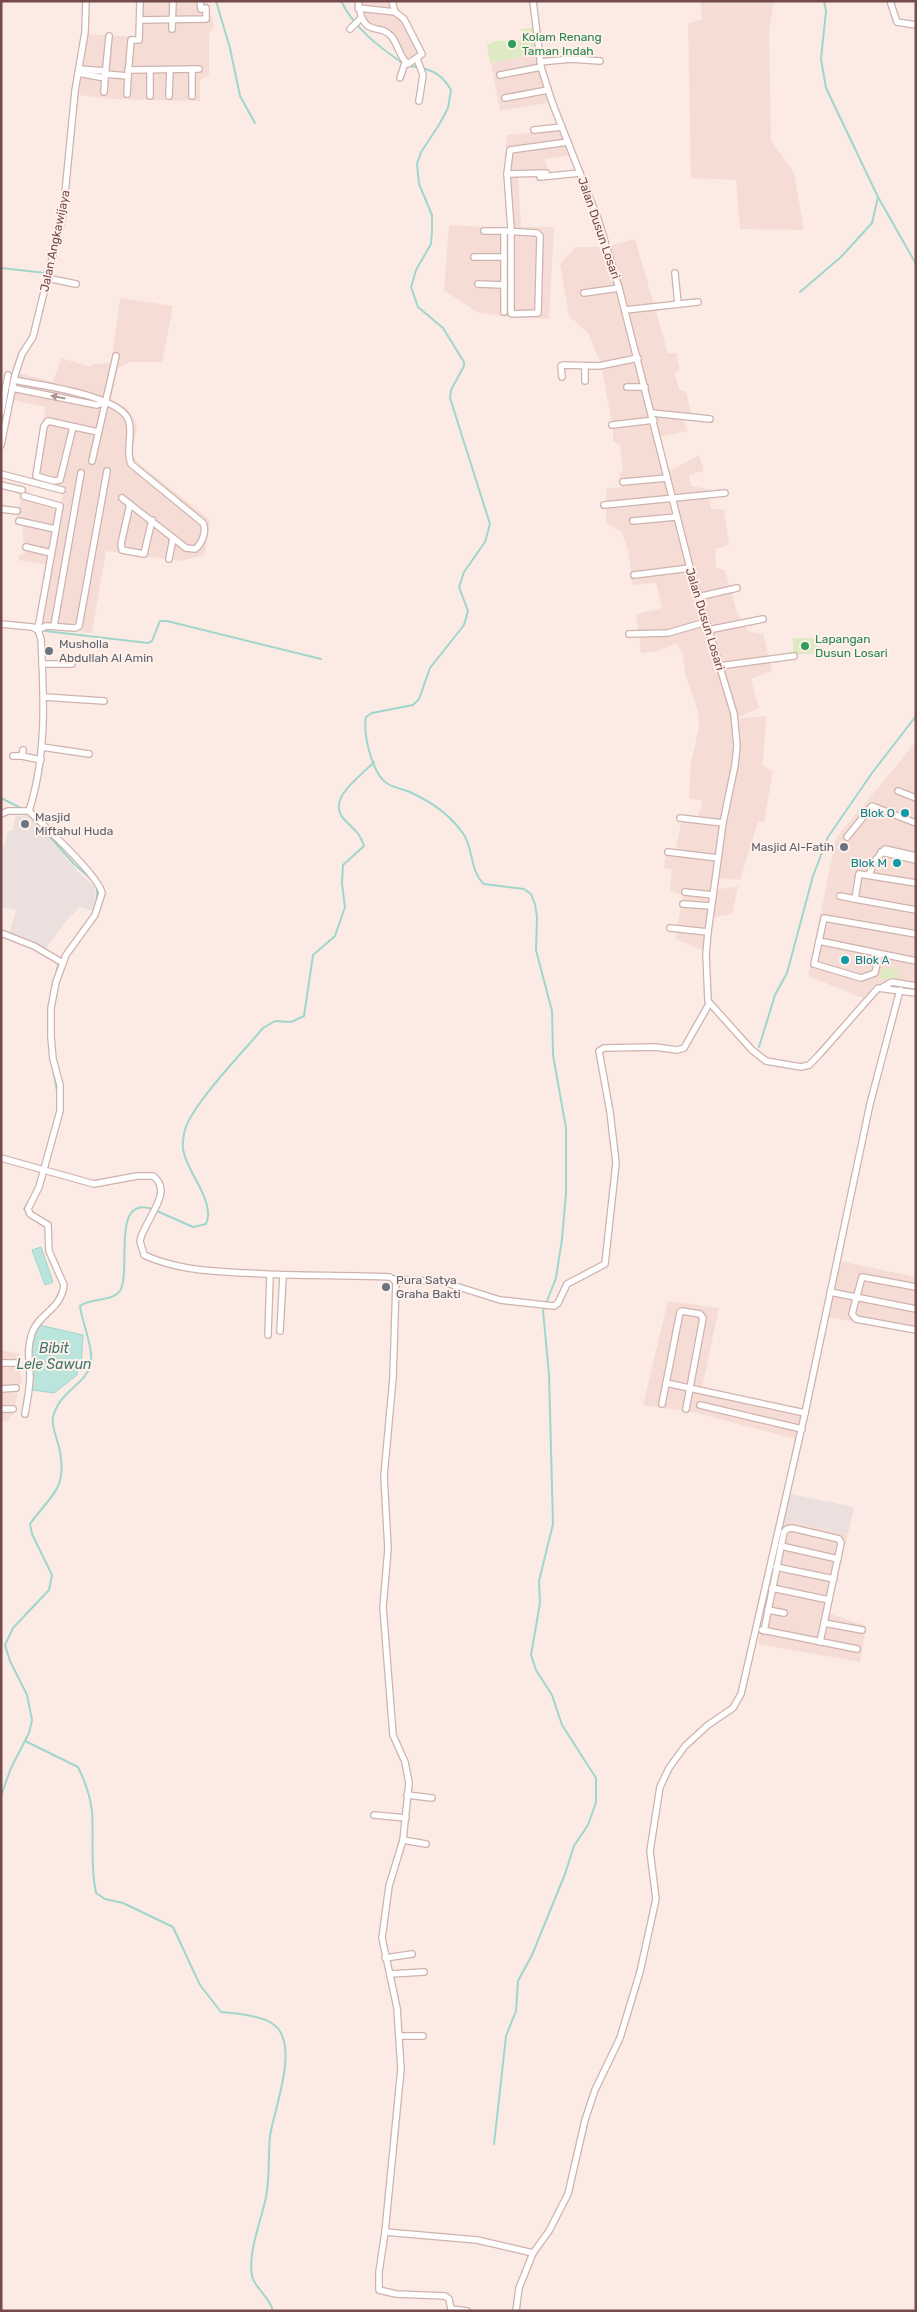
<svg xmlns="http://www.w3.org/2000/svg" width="917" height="2312" font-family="Rubik,sans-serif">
  <rect width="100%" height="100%" fill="#fcebe4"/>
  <g fill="#f5ddd5">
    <path d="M 139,1 L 207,1 L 214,26 L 209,35 L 209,75 L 200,80 L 200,101 L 112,99 L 79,95 L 88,34 L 137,37 Z"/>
    <path d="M 355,1 L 394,1 L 396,10 L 406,17 L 424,58 L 411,64 L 402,61 L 387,35 L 373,31 L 364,25 Z"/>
    <path d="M 700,1 L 774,1 L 769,30 L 771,140 L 794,173 L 804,230 L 740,229 L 736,180 L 691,178 L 688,24 L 702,19 Z"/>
    <path d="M 535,54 L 548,103 L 500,111 L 491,63 Z"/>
    <path d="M 560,130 L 569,156 L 545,159 L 549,175 L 518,177 L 521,227 L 554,227 L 549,319 L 506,317 L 476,312 L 444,290 L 449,225 L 508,228 L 504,178 L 507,135 Z"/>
    <path d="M 635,239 L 668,353 L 676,353 L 680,370 L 675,373 L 679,390 L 686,391 L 692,417 L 683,419 L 688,431 L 658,437 L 667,472 L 699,455 L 704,471 L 689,475 L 691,486 L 709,489 L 711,509 L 724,509 L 729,545 L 715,549 L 716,568 L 725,570 L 737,612 L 748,631 L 763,634 L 772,671 L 751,679 L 759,708 L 734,719 L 766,716 L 763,765 L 773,771 L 764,822 L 758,822 L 740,880 L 715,878 L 714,890 L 738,886 L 732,914 L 710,918 L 707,952 L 675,939 L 683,895 L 670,891 L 672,869 L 664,868 L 666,851 L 676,849 L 682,818 L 697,819 L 703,801 L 689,798 L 691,762 L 699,727 L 698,711 L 686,677 L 682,653 L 677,643 L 658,651 L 641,653 L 636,614 L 662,608 L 656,583 L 632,585 L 629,555 L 622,532 L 606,523 L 606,489 L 622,487 L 619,474 L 623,470 L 620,445 L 613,441 L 613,429 L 601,365 L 588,333 L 569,316 L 560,264 L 576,247 L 604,247 Z"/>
    <path d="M 120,298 L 173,306 L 162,362 L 130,362 L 118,368 L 111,399 L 127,408 L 134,418 L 137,427 L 132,453 L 138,463 L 210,520 L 205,555 L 180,561 L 106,551 L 92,633 L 43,628 L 40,625 L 47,565 L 18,560 L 19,555 L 23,555 L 24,545 L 22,523 L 16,521 L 23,489 L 29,491 L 28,495 L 61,503 L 64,489 L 32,481 L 46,407 L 12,400 L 18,373 L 53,382 L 61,358 L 91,367 L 92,364 L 111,363 Z"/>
    <path d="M 916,742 L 916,991 L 875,984 L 863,998 L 808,976 L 836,838 Z"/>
    <path d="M 840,1261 L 916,1277 L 916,1333 L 827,1317 Z"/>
    <path d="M 668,1301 L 719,1308 L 702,1388 L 802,1408 L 795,1439 L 697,1413 L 643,1405 Z"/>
    <path d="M 1,1350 L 20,1354 L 18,1367 L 23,1383 L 19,1384 L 14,1413 L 7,1421 L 1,1421 Z"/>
    <path d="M 784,1521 L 848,1534 L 828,1613 L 866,1626 L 860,1662 L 758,1644 Z"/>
  </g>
  <g fill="#ebe0de">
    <path d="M 24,814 L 30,816 L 78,872 L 95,887 L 96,897 L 92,911 L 80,907 L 65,922 L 45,950 L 32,941 L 9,934 L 16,910 L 1,907 L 1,845 L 5,846 L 8,831 L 12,831 L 16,815 L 23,817 Z"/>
    <path d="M 790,1494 L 854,1507 L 848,1534 L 784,1521 Z"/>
  </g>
  <g fill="#dfe9c3">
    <path d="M 532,28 L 535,54 L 490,63 L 487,45 L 496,41 L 522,40 L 521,29 Z"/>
    <rect x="793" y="638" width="24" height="16"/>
    <path d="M 882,967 L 899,970 L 897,981 L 880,978 Z"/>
  </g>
  <g fill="#b9e5dd" stroke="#9fd6cd">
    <path d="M 41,1247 L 53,1282 L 45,1285 L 32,1250 Z"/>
    <path d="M 39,1325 L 83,1335 L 81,1366 L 78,1366 L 77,1375 L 54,1393 L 32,1390 L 30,1349 Z"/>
  </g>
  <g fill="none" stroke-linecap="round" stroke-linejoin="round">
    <g stroke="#9fd6cd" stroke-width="2">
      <path d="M 216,1 L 230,48 L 240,96 L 255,123"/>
      <path d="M 341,1 C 355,29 379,47 404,64"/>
      <path d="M 409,66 C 428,68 441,72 451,90 L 448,108 L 439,125 L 421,152 L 417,164 L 419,184 L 432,215 L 432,231 L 431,244 L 416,270 L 411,287 L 418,307 L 443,328 L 464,362 L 464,366 L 451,390 L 450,398 L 490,524 L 485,542 L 464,572 L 459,587 L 468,611 L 464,625 L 430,668 L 419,699 L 413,705 L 372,713 L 366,717 C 363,734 372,775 388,784 C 395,788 403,789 410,792 C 431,802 448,813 462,832 C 474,847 469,870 484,884 L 524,889 L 531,894 L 535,904 L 537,917 L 536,950 L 552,1011 L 553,1055 L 566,1128 L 566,1193 L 562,1239 L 556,1278 L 543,1311 L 549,1374 L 553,1524 L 539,1581 L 540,1603 L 531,1655 L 536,1670 L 552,1695 L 562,1725 L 596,1778 L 596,1802 L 588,1825 L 574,1846 L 565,1874 L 532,1955 L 518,1981 L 516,2011 L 506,2036 L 494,2144"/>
      <path d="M 878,197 L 916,264"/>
      <path d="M 1,268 L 46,273"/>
      <path d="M 800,292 L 841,257 L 872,223 L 878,197 L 826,88 L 821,59 L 826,11 L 824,1"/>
      <path d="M 45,631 L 148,643 L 152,641 L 160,621 L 167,621 L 321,659"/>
      <path d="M 1,798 L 23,809"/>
      <path d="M 43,829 L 73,863 L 91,879"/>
      <path d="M 97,887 L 97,900"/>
      <path d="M 49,1007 L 58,965"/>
      <path d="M 48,1035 L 48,1012"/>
      <path d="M 759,1047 L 775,995 L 787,973 L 813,876 L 828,837 L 872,773 L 916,716"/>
      <path d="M 52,1064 L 57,1091"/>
      <path d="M 157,1211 L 193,1227 L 206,1224 C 216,1203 188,1173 184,1153 C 182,1148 183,1139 184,1134 C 187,1109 246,1049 263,1028 L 275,1021 L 291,1022 L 304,1016 L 313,955 L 335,936 L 345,907 L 342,884 L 343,865 L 364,846 C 359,830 353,830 343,818 C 327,798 361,776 374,762"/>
      <path d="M 28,1213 L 24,1209 L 34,1192"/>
      <path d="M 48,1255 L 57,1275"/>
      <path d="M 55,1301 L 60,1291"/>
      <path d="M 31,1328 L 37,1320"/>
      <path d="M 25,1741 L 78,1767 C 85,1781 90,1795 92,1811 C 94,1839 90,1865 96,1893 L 105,1899 L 123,1903 L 173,1927 L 200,1985 L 221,2012 C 234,2013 263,2016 273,2024 C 301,2043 274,2109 270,2136 C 268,2156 270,2178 266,2197 C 261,2222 248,2250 252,2276 C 253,2286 270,2297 273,2311"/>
      <path d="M 1,1796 L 11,1768 L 29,1733 L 32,1720 L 27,1695 L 10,1661 L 5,1645 L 13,1628 L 49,1590 L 52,1575 L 32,1534 L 30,1524 C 53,1492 68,1489 59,1447 C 57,1438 51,1426 53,1417 C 60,1390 85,1385 90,1366 C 95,1350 82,1323 80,1306 C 90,1297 114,1303 121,1289 C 131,1269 111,1195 152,1209"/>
    </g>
    <defs>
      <g id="street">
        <path d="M 358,1 C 363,41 379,21 392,37 C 398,45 400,58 408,64 L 422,54 L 404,19 L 395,12 L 392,1"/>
        <path d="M 533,1 L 541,67 L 552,102 L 598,219 L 619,288 L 690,568 L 734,714 L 737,746 L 735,765 L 723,823 L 708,932 L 706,954 L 708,1001 L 752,1050 L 766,1061 L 801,1067 L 809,1065 L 818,1056 L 878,988 L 916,993"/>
        <path d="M 890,1 L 897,22 L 916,25"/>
        <path d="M 358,8 L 395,12"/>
        <path d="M 140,20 L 206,19 L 206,8 L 201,9 L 200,1"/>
        <path d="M 172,29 L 173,1"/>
        <path d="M 350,29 L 361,18"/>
        <path d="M 417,59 L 423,75 L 419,101"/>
        <path d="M 540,62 L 571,59 L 600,61"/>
        <path d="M 79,69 L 105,71"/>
        <path d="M 192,69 L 192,96"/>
        <path d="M 128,70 L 199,69"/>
        <path d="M 150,71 L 150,96"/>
        <path d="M 78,73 L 105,78 L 109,36"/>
        <path d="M 105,74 L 128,76 L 127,94"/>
        <path d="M 500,75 L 541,67"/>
        <path d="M 128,76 L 131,40 L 139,40 L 140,1"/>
        <path d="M 400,78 L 405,63"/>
        <path d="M 104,92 L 105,78"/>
        <path d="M 169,96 L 170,70"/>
        <path d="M 505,98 L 548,90"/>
        <path d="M 534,130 L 562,127"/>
        <path d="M 546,173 L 507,174 L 510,150 L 568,142"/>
        <path d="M 540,177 L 580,173"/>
        <path d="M 484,231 L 504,231"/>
        <path d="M 474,257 L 504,257"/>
        <path d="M 675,273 L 678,304"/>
        <path d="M 47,278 L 76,284"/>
        <path d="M 478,284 L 504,285"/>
        <path d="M 584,293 L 619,288"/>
        <path d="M 625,310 L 698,302"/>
        <path d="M 504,312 L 504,231 L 537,233 L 540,236 L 538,313 L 512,314 L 511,313 L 511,229 L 507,174"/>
        <path d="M 585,366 L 585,381"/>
        <path d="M 562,377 L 561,366 L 563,365 L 599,366 L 638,358"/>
        <path d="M 14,380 C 39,385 117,395 128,419 C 134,433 125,449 131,464 L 203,523 C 207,531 202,544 195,549 L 186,548 L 122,498"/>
        <path d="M 627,387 L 645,387"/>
        <path d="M 12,388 L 97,405 L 104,402"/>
        <path d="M 1,413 L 8,375"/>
        <path d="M 652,413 L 710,419"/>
        <path d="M 612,425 L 654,420"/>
        <path d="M 73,427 L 60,480 L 54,481 L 36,476 L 44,426 L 48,421 L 98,432"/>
        <path d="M 1,445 L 15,375 L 22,354 L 33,337 L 63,214 L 75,91 L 85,32 L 86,1"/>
        <path d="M 92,461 L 116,356"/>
        <path d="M 1,474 L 62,490"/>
        <path d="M 623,482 L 667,478"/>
        <path d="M 1,485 L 22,490"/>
        <path d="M 24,496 L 60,506 L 39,623 L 36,629"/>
        <path d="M 130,504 L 121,544 L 122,550 L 144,554 L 152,520"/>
        <path d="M 604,505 L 725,493"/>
        <path d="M 1,509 L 17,511"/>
        <path d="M 19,521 L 55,529"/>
        <path d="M 633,521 L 676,517"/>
        <path d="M 26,547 L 51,553"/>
        <path d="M 169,559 L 173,538"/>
        <path d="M 634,575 L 690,568"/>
        <path d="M 698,597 L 737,588"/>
        <path d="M 1,624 L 32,627 L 38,630 L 41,639 C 44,698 47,755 29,811 C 45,827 98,875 102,893 L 95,915 L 66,955 L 56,982 L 51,1008 L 51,1037 L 53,1059 L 60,1085 L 60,1111 L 39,1187 L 28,1209 L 30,1214 L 48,1225 L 49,1251 L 64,1285 C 61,1310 39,1313 32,1333 C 26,1351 30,1361 30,1379 C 29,1391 27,1403 25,1414"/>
        <path d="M 54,626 L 81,473"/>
        <path d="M 38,630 L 46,626 L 75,628 L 79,626 L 107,471"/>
        <path d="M 708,630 L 763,619"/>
        <path d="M 629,634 L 668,633 L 706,622"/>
        <path d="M 42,664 L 72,664"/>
        <path d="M 719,666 L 794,656"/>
        <path d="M 44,697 L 104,701"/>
        <path d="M 42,747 L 89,754"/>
        <path d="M 23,750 L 22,756 L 41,760"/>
        <path d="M 13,756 L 22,756"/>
        <path d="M 898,791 L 916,798"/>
        <path d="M 1,814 L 8,811 L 29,811"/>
        <path d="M 680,818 L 723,823"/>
        <path d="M 847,837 L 872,806 L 916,823"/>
        <path d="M 668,852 L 718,858"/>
        <path d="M 881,852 L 916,860"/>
        <path d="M 869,875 L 874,862 L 885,849 L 916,856"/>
        <path d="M 916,883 L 859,874 L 855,899 L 916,910"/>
        <path d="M 685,892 L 713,895"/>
        <path d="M 840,896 L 855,899"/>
        <path d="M 683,904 L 711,906"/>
        <path d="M 670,928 L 708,932"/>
        <path d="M 1,933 L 34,946 L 63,963"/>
        <path d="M 819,941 L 916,961"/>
        <path d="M 879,954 L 875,973 L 861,978 L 814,964 L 824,918 L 916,934"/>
        <path d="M 883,987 L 892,982 L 916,986"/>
        <path d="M 1,1158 L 94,1184 L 137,1176 L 153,1176 C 175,1192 144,1220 140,1241 L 144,1255 C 177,1270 210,1271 245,1273 C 293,1276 342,1275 390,1277 L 396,1282 L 393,1378 L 384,1476 L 388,1549 L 383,1607 L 393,1735 L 405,1762 L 409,1783 L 403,1840 L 389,1886 L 382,1938 L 397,2008 L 401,2069 L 385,2232 L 477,2240 L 533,2253 L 519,2288 L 516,2311"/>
        <path d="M 394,1279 L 443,1282 L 500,1300 L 554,1306 L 558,1303 L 567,1284 L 605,1264 L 616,1163 L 610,1112 L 599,1051 L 604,1048 L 655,1047 L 677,1050 L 684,1048 L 709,1004"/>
        <path d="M 916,1287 L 862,1277 L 852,1314 L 856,1319 L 916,1330"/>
        <path d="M 830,1292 L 916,1309"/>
        <path d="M 280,1331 L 283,1276"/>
        <path d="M 268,1335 L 270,1275"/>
        <path d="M 1,1363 L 17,1363"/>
        <path d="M 666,1383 L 805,1413"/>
        <path d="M 1,1389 L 16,1388"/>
        <path d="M 662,1404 L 680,1312 L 682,1311 L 700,1314 L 703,1318 L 686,1409"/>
        <path d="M 700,1405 L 802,1429"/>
        <path d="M 1,1409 L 13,1409"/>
        <path d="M 781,1546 L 838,1559"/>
        <path d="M 776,1567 L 834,1579"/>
        <path d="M 772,1588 L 829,1600"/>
        <path d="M 768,1610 L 784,1613"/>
        <path d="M 824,1623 L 862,1630"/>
        <path d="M 762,1630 L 857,1649"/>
        <path d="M 764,1631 L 784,1532 L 787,1529 L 792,1528 L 839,1539 L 841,1543 L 820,1642"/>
        <path d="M 407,1795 L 432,1798"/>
        <path d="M 374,1815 L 406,1818"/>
        <path d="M 403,1840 L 426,1844"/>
        <path d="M 385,1958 L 412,1954"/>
        <path d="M 390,1974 L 424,1972"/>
        <path d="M 399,2036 L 423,2036"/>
        <path d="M 385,2232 L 379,2272 L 379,2290 L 396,2294 L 445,2296 L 449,2299 L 451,2309 L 467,2311"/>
        <path d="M 533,2253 L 549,2231 L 568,2194 L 585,2120 L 595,2090 L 620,2038 L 640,1972 L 656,1899 L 650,1851 L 660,1787 L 669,1768 L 685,1746 L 708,1725 L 733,1708 L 741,1694 L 805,1413 L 870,1104 L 900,990"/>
      </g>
    </defs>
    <use href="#street" stroke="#cfb2ae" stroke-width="8"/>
    <use href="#street" stroke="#fff" stroke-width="5.5"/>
  </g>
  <defs><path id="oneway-solid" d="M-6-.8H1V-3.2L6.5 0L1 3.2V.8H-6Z" transform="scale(1.25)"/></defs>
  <use fill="#ac9392" href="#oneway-solid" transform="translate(58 397) rotate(-169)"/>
  <g fill="#2e9e5b" stroke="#fff0ea" stroke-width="2">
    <circle cx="512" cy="44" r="5"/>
    <circle cx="805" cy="646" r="5"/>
  </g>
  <g fill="#6b7280" stroke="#fff0ea" stroke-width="2">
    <circle cx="49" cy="651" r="5"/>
    <circle cx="25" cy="824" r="5"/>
    <circle cx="844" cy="847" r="5"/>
    <circle cx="386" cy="1287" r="5"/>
  </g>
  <g fill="#0f9aa8" stroke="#fff0ea" stroke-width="2">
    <circle cx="905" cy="813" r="5"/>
    <circle cx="897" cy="863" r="5"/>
    <circle cx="845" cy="960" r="5"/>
  </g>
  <g text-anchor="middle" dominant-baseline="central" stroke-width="4" stroke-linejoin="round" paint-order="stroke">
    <g font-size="12" fill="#27864d" stroke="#fff0ea" text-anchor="start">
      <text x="522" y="37">Kolam Renang<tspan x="522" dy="14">Taman Indah</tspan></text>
      <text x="815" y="639">Lapangan<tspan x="815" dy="14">Dusun Losari</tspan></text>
    </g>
    <g font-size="12" fill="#744b4a" stroke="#fff0ea">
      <text transform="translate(599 228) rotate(71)">Jalan Dusun Losari</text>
      <text transform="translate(55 241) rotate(-78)">Jalan Angkawijaya</text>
      <text transform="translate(705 619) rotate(73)">Jalan Dusun Losari</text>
    </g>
    <g font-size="12" fill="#5b616d" stroke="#fff0ea" text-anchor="start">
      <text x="59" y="644">Musholla<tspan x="59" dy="14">Abdullah Al Amin</tspan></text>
      <text x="35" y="817">Masjid<tspan x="35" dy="14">Miftahul Huda</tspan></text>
      <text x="834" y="847" text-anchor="end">Masjid Al-Fatih</text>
      <text x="396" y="1280">Pura Satya<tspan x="396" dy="14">Graha Bakti</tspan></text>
    </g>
    <g font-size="12" fill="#0d838f" stroke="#fff0ea" text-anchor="end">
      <text x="895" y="813">Blok O</text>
      <text x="887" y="863">Blok M</text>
      <text x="855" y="960" text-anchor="start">Blok A</text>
    </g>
    <g font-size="14" font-style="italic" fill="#3e7970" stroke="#fff0ea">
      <text x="54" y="1348">Bibit<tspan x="54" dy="16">Lele Sawun</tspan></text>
    </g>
  </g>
  <rect width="917" height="2312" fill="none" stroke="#744b4a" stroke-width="5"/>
</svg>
